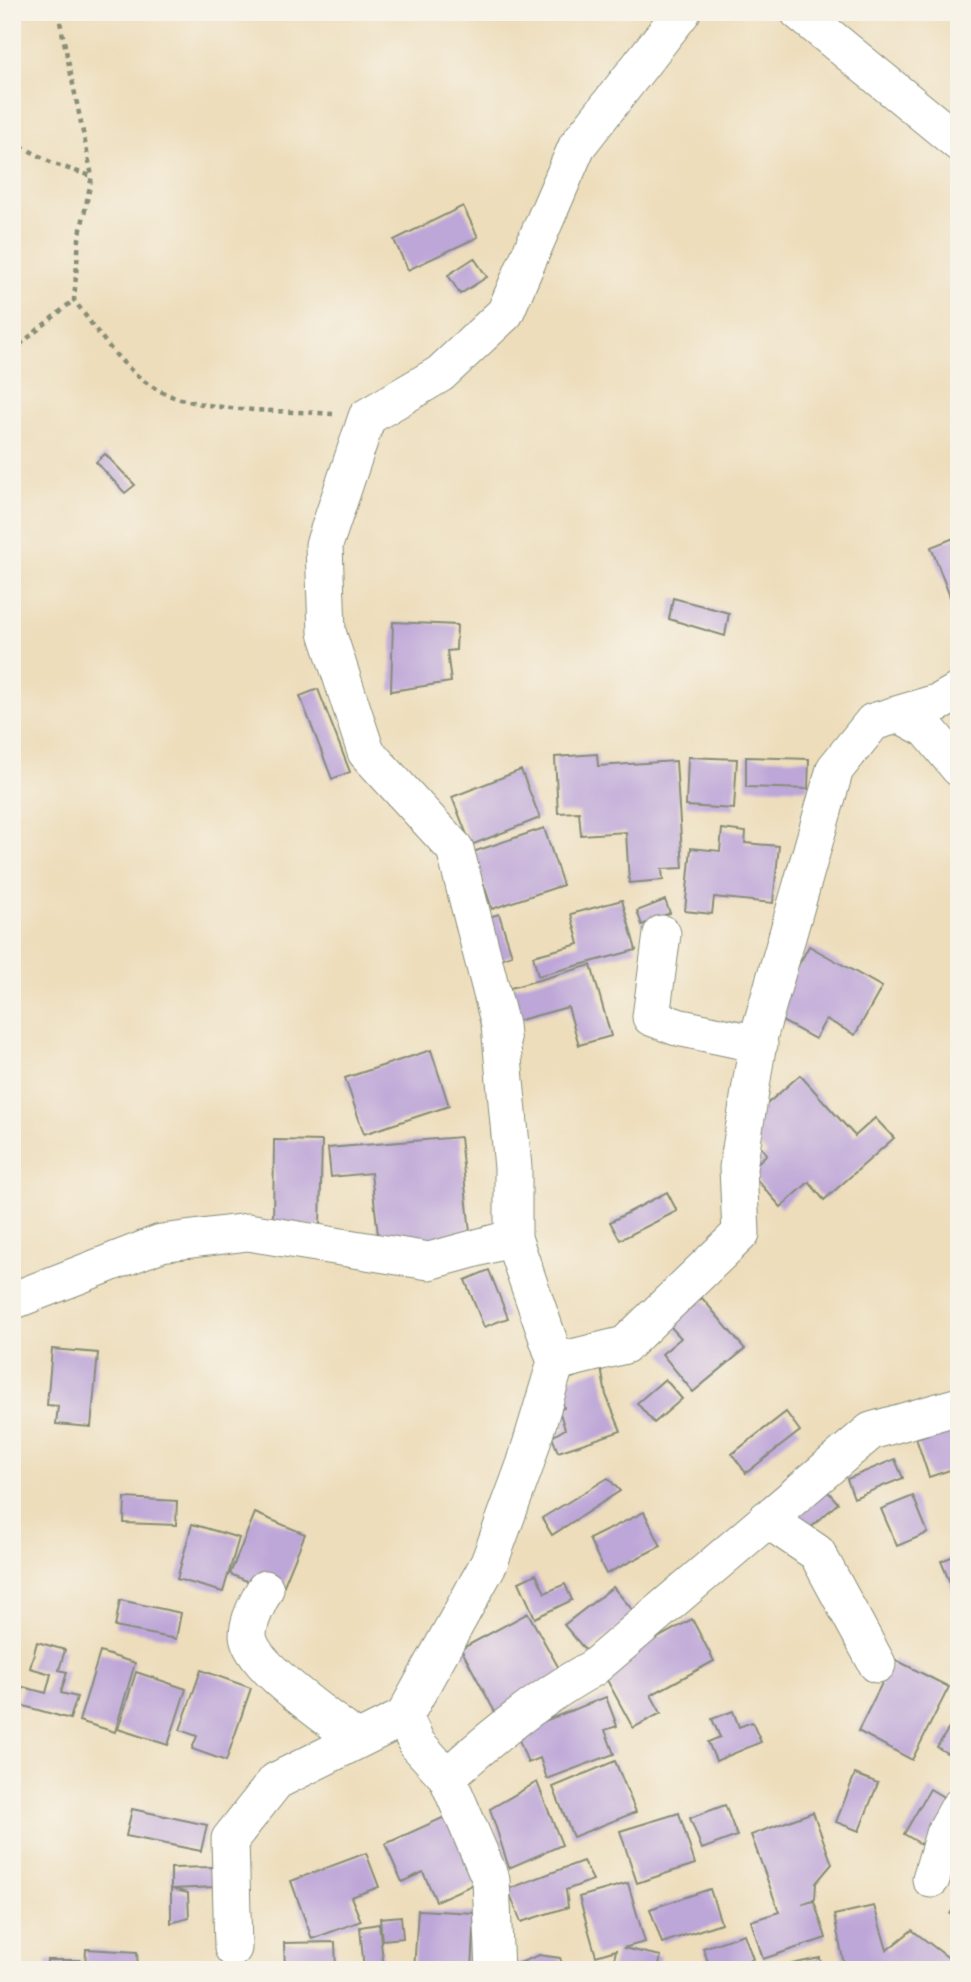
<svg xmlns="http://www.w3.org/2000/svg" width="971" height="1982" font-family="Mynerve,sans-serif">
  <rect width="100%" height="100%" fill="#f7f3e8"/>
  <filter id="ink" filterUnits="userSpaceOnUse"><feTurbulence type="fractalNoise" baseFrequency=".0143" numOctaves="2"/><feDisplacementMap in="SourceGraphic" scale="14" xChannelSelector="R" yChannelSelector="G"/><feConvolveMatrix kernelMatrix="1 2 1 2 8 2 1 2 1" color-interpolation-filters="sRGB"/></filter>
  <filter id="wash" filterUnits="userSpaceOnUse"><feTurbulence type="fractalNoise" baseFrequency=".00686" numOctaves="4" result="noise"/><feDisplacementMap in="SourceGraphic" scale="28" xChannelSelector="R" yChannelSelector="G"/><feGaussianBlur stdDeviation="1.57" result="paint"/><feColorMatrix in="noise" values="0 0 0 0 0 0 0 0 0 0 0 0 0 0 0 0 0 1.4 0 .05"/><feComposite in="paint" operator="in"/></filter>
  <g filter="url(#wash)">
    <rect width="100%" height="100%" fill="#edddbb"/>
    <g id="blocks">
      <g fill="#bda6d8">
        <path d="M 463,206 L 478,237 L 408,270 L 394,240 Z"/>
        <path d="M 474,258 L 487,277 L 460,294 L 448,275 Z"/>
        <path d="M 105,454 L 135,485 L 125,493 L 96,462 Z"/>
        <path d="M 959,536 L 959,605 L 954,607 L 931,547 Z"/>
        <path d="M 673,598 L 729,613 L 725,636 L 669,619 Z"/>
        <path d="M 393,622 L 457,625 L 456,650 L 447,651 L 451,682 L 391,691 Z"/>
        <path d="M 318,689 L 350,772 L 332,779 L 300,696 Z"/>
        <path d="M 597,754 L 598,766 L 676,761 L 683,868 L 662,869 L 663,880 L 629,883 L 626,832 L 581,835 L 579,812 L 558,813 L 555,757 Z"/>
        <path d="M 688,757 L 737,759 L 734,809 L 686,806 Z"/>
        <path d="M 746,757 L 809,759 L 808,789 L 746,787 Z"/>
        <path d="M 521,770 L 540,818 L 471,845 L 452,797 Z"/>
        <path d="M 544,828 L 563,885 L 492,909 L 473,852 Z"/>
        <path d="M 722,829 L 746,832 L 745,843 L 779,846 L 773,903 L 714,897 L 712,914 L 685,911 L 691,848 L 720,851 Z"/>
        <path d="M 622,900 L 636,950 L 538,976 L 533,956 L 579,944 L 571,914 Z"/>
        <path d="M 665,900 L 670,913 L 642,925 L 637,911 Z"/>
        <path d="M 499,914 L 512,955 L 492,962 L 479,920 Z"/>
        <path d="M 809,946 L 882,987 L 855,1035 L 826,1019 L 815,1039 L 771,1015 Z"/>
        <path d="M 591,965 L 611,1036 L 579,1045 L 568,1007 L 509,1023 L 500,991 Z"/>
        <path d="M 431,1050 L 449,1106 L 364,1134 L 345,1078 Z"/>
        <path d="M 800,1075 L 855,1136 L 875,1118 L 894,1138 L 824,1200 L 809,1182 L 781,1207 L 749,1171 L 767,1154 L 742,1126 Z"/>
        <path d="M 460,1137 L 471,1242 L 380,1253 L 371,1173 L 331,1177 L 328,1148 Z"/>
        <path d="M 274,1140 L 322,1141 L 320,1226 L 273,1225 Z"/>
        <path d="M 667,1192 L 677,1211 L 620,1240 L 610,1222 Z"/>
        <path d="M 489,1270 L 508,1318 L 484,1327 L 465,1280 Z"/>
        <path d="M 702,1298 L 745,1349 L 693,1392 L 662,1354 L 681,1338 L 669,1325 Z"/>
        <path d="M 52,1349 L 98,1353 L 91,1427 L 56,1424 L 58,1406 L 47,1405 Z"/>
        <path d="M 601,1368 L 606,1395 L 621,1431 L 558,1452 L 552,1437 L 565,1429 L 559,1410 L 564,1408 L 559,1382 Z"/>
        <path d="M 665,1379 L 682,1399 L 654,1423 L 637,1403 Z"/>
        <path d="M 786,1412 L 800,1431 L 746,1473 L 732,1454 Z"/>
        <path d="M 959,1424 L 959,1467 L 929,1477 L 916,1438 Z"/>
        <path d="M 895,1459 L 903,1478 L 854,1498 L 847,1479 Z"/>
        <path d="M 608,1478 L 620,1491 L 552,1535 L 542,1518 Z"/>
        <path d="M 823,1486 L 838,1503 L 806,1532 L 791,1515 Z"/>
        <path d="M 913,1496 L 928,1533 L 897,1546 L 881,1509 Z"/>
        <path d="M 125,1498 L 177,1501 L 176,1525 L 124,1523 Z"/>
        <path d="M 644,1512 L 661,1546 L 606,1574 L 589,1539 Z"/>
        <path d="M 255,1513 L 305,1534 L 280,1595 L 230,1574 Z"/>
        <path d="M 192,1524 L 239,1538 L 223,1592 L 177,1579 Z"/>
        <path d="M 959,1554 L 959,1605 L 941,1561 Z"/>
        <path d="M 536,1574 L 545,1593 L 565,1584 L 572,1600 L 535,1618 L 519,1582 Z"/>
        <path d="M 613,1587 L 636,1614 L 587,1652 L 564,1625 Z"/>
        <path d="M 120,1600 L 181,1613 L 176,1639 L 115,1627 Z"/>
        <path d="M 528,1613 L 565,1679 L 497,1716 L 461,1649 Z"/>
        <path d="M 692,1619 L 714,1661 L 651,1695 L 661,1713 L 633,1728 L 601,1669 Z"/>
        <path d="M 37,1642 L 65,1650 L 59,1670 L 67,1672 L 61,1693 L 77,1697 L 70,1719 L 17,1704 L 23,1687 L 46,1693 L 51,1674 L 30,1668 Z"/>
        <path d="M 100,1652 L 135,1663 L 115,1732 L 79,1721 Z"/>
        <path d="M 894,1659 L 949,1687 L 912,1760 L 858,1731 Z"/>
        <path d="M 201,1670 L 251,1688 L 226,1761 L 192,1749 L 197,1736 L 180,1730 Z"/>
        <path d="M 136,1672 L 186,1689 L 168,1745 L 118,1729 Z"/>
        <path d="M 606,1697 L 617,1726 L 605,1730 L 614,1754 L 547,1779 L 540,1758 L 528,1763 L 516,1732 Z"/>
        <path d="M 733,1711 L 739,1727 L 752,1722 L 761,1742 L 716,1761 L 708,1742 L 720,1737 L 712,1719 Z"/>
        <path d="M 949,1728 L 959,1734 L 959,1752 L 955,1758 L 937,1747 Z"/>
        <path d="M 615,1761 L 636,1812 L 573,1837 L 553,1787 Z"/>
        <path d="M 855,1774 L 878,1783 L 859,1831 L 836,1822 Z"/>
        <path d="M 537,1782 L 562,1845 L 509,1868 L 490,1809 Z"/>
        <path d="M 930,1789 L 952,1802 L 926,1847 L 904,1834 Z"/>
        <path d="M 725,1805 L 737,1836 L 702,1849 L 690,1818 Z"/>
        <path d="M 132,1809 L 207,1825 L 201,1851 L 126,1836 Z"/>
        <path d="M 813,1812 L 832,1864 L 816,1883 L 815,1899 L 802,1904 L 814,1901 L 826,1938 L 763,1959 L 751,1921 L 779,1912 L 751,1835 Z"/>
        <path d="M 679,1813 L 695,1864 L 637,1883 L 620,1831 Z"/>
        <path d="M 449,1815 L 479,1882 L 436,1901 L 423,1872 L 402,1882 L 385,1844 Z"/>
        <path d="M 366,1853 L 379,1887 L 351,1897 L 361,1921 L 312,1939 L 291,1881 Z"/>
        <path d="M 583,1861 L 593,1880 L 566,1890 L 568,1907 L 521,1922 L 508,1889 Z"/>
        <path d="M 214,1867 L 216,1887 L 172,1889 L 188,1893 L 189,1918 L 171,1923 L 171,1868 Z"/>
        <path d="M 628,1883 L 645,1942 L 623,1948 L 661,1956 L 658,1970 L 612,1970 L 616,1950 L 596,1956 L 579,1897 Z"/>
        <path d="M 710,1889 L 721,1923 L 662,1943 L 650,1909 Z"/>
        <path d="M 959,1901 L 959,1920 L 950,1914 Z"/>
        <path d="M 874,1906 L 887,1950 L 912,1930 L 959,1966 L 959,1970 L 845,1970 L 834,1915 Z"/>
        <path d="M 418,1910 L 475,1913 L 472,1970 L 414,1970 Z"/>
        <path d="M 401,1916 L 403,1938 L 382,1940 L 380,1918 Z"/>
        <path d="M 379,1924 L 384,1969 L 364,1970 L 360,1927 Z"/>
        <path d="M 744,1934 L 753,1959 L 721,1970 L 711,1970 L 703,1948 Z"/>
        <path d="M 335,1942 L 336,1970 L 285,1970 L 284,1943 Z"/>
        <path d="M 86,1949 L 137,1952 L 138,1970 L 85,1970 Z"/>
        <path d="M 539,1955 L 560,1958 L 564,1968 L 584,1964 L 583,1970 L 510,1970 L 510,1967 Z"/>
        <path d="M 820,1958 L 822,1970 L 769,1970 L 768,1969 Z"/>
        <rect x="47" y="1960" width="34" height="10"/>
      </g>
    </g>
  </g>
  <g filter="url(#ink)">
    <use href="#blocks" fill-opacity="0" stroke="#868d78" stroke-width="2"/>
    <g fill="none" stroke-linecap="round" stroke-linejoin="round">
      <defs>
        <g id="street">
          <path d="M 799,12 L 959,143"/>
          <path d="M 901,715 L 927,729 L 959,768"/>
          <path d="M 662,934 L 651,1017 L 677,1027 L 759,1044"/>
          <path d="M 12,1301 L 161,1243 L 248,1232 L 429,1261 L 513,1238"/>
          <path d="M 556,1362 L 625,1345 L 741,1233 L 738,1168 L 759,1035 L 835,769 L 873,722 L 940,702 L 959,691"/>
          <path d="M 767,1519 L 817,1553 L 877,1664"/>
          <path d="M 265,1589 C 258,1602 248,1620 248,1635 C 250,1666 331,1719 356,1739"/>
          <path d="M 447,1777 C 493,1735 539,1698 593,1668 L 871,1431 L 959,1406"/>
          <path d="M 931,1879 L 944,1834 L 959,1807"/>
          <path d="M 233,1948 L 230,1839 L 276,1781 L 404,1717"/>
          <path d="M 495,1970 L 491,1880 L 447,1777 L 417,1744 L 404,1717 L 489,1563 L 525,1465 L 556,1362 L 513,1238 L 513,1168 L 500,1025 L 455,849 L 366,752 L 327,632 L 324,545 L 367,417 L 440,374 L 505,313 L 577,146 L 682,12"/>
        </g>
      </defs>
      <use href="#street" stroke="#868d78" stroke-width="39"/>
      <g stroke="#868d78" stroke-width="4.5" stroke-dasharray="5 5" stroke-linecap="butt">
        <path d="M 58,12 L 92,176 L 79,239 L 74,300 C 98,332 122,370 158,390 C 201,413 283,410 333,414"/>
        <path d="M 12,141 L 54,164 L 91,176"/>
        <path d="M 12,351 L 74,300"/>
      </g>
      <use href="#street" stroke="#fff" stroke-width="37"/>
    </g>
  </g>
  <rect width="971" height="1982" fill="none" stroke="#f7f3e8" stroke-width="42"/>
</svg>
